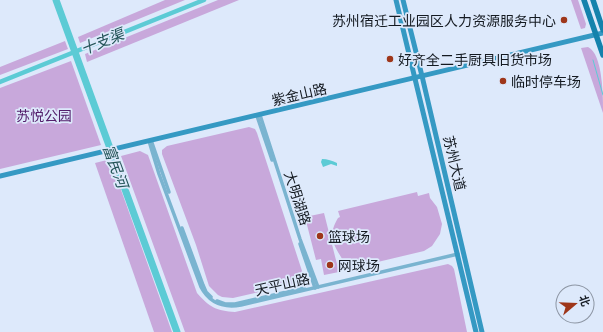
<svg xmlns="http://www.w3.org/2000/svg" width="603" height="332" font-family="'Golos Text','Noto Sans SC',sans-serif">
  <rect width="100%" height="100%" fill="#dde9fb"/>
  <g fill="#c8a8db">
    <path d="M 165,0 L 185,0 L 80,43 L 78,37 Z"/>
    <path d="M 218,0 L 239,0 L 87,62 L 85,54 Z"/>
    <path d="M 571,0 L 578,0 L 586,24 L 585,28 L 581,29 Z"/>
    <path d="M 65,41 L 68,49 L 0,75 L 0,67 Z"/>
    <path d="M 588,47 C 603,54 603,97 603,113 L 581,48 Z"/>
    <path d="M 71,61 L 101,145 L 0,169 L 0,88 Z"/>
    <path d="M 249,127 L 255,129 L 257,133 L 303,274 L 302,281 L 294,284 L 233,298 L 222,297 L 218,295 L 209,286 L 196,245 L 162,154 L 162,150 L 167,146 Z"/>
    <path d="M 140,151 L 148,155 L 197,293 C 209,307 217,311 235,312 L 448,264 L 452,266 L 454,269 L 467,332 L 185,332 L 121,156 Z"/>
    <path d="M 107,160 L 111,162 L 172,332 L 154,332 L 95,163 Z"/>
    <path d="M 417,192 L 418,196 L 429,193 L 430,198 L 437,207 L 442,224 L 440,234 L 432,246 L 424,251 L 344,270 C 343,266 343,260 341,257 C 332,242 328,235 338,218 L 340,217 L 338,211 Z"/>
    <path d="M 324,213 L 339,272 L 324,275 L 321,259 L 316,260 L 305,217 Z"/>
  </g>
  <path fill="#5ccbd5" d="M 322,159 C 327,159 333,161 337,163 L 337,166 L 331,164 L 323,167 L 321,162 Z"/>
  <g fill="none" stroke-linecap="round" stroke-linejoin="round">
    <path stroke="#5ccbd5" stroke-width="1" d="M 593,60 L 603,95"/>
    <path stroke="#5ccbd5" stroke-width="4.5" d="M 0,82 L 204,0"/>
    <path stroke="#5ccbd5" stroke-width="7" d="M 56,0 L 177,332"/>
    <g stroke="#7ab4d0" stroke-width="3.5">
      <path d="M 260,115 L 300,239 L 318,287"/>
      <path d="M 257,116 L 272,160"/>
      <path d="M 151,140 L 169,192"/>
      <path d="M 149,141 L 159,174 L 201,287 C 210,304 224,308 241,305 L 458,254"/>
      <path d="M 182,228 L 203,285 L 206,292 L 211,297"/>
      <path d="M 300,244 L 315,288"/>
      <path d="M 217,301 L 225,304 L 235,304 L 304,288"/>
    </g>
    <g stroke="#3599c3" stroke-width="5">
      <path d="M 396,0 L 476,332"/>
      <path d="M 403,0 L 422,76 L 482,332"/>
      <path d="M 0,176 L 603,33"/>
    </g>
    <g stroke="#1482ac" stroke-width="5.5">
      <path d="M 584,0 L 603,55"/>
      <path d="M 593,0 L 603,30"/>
    </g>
  </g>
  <g fill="#9e361a" stroke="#dde9fb" stroke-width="1.5">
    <circle cx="564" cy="20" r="4"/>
    <circle cx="390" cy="59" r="4"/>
    <circle cx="503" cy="81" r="4"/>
    <circle cx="320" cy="236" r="4"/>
    <circle cx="330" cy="265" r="4"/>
  </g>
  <g text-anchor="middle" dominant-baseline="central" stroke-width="3.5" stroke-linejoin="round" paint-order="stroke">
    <g font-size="14" fill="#141a21" stroke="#dde9fb" text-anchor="start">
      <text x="556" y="20" text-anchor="end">苏州宿迁工业园区人力资源服务中心</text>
      <text x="398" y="59">好齐全二手厨具旧货市场</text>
      <text x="511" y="81">临时停车场</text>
      <text x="328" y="236">篮球场</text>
      <text x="338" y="265">网球场</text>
    </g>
    <g font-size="14" fill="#141a21" stroke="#dde9fb">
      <text transform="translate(299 94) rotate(-13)">紫金山路</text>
      <text transform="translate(455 163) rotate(77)">苏州大道</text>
      <text transform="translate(298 198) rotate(72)">大明湖路</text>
      <text transform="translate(282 284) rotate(-13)">天平山路</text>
    </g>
    <g font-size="14" fill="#54206c" stroke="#dde9fb">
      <text x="44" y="115">苏悦公园</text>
    </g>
    <g font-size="15" font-style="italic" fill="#245458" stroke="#dde9fb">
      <text transform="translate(102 41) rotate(-22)">十支渠</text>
      <text transform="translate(116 166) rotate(70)">富民河</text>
    </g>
  </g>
  <g transform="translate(575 304) rotate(71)"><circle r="19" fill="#dde9fb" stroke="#8d96a4"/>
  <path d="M0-3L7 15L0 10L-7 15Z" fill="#9e361a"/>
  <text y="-6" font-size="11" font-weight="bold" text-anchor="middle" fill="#141a21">北</text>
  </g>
</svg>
